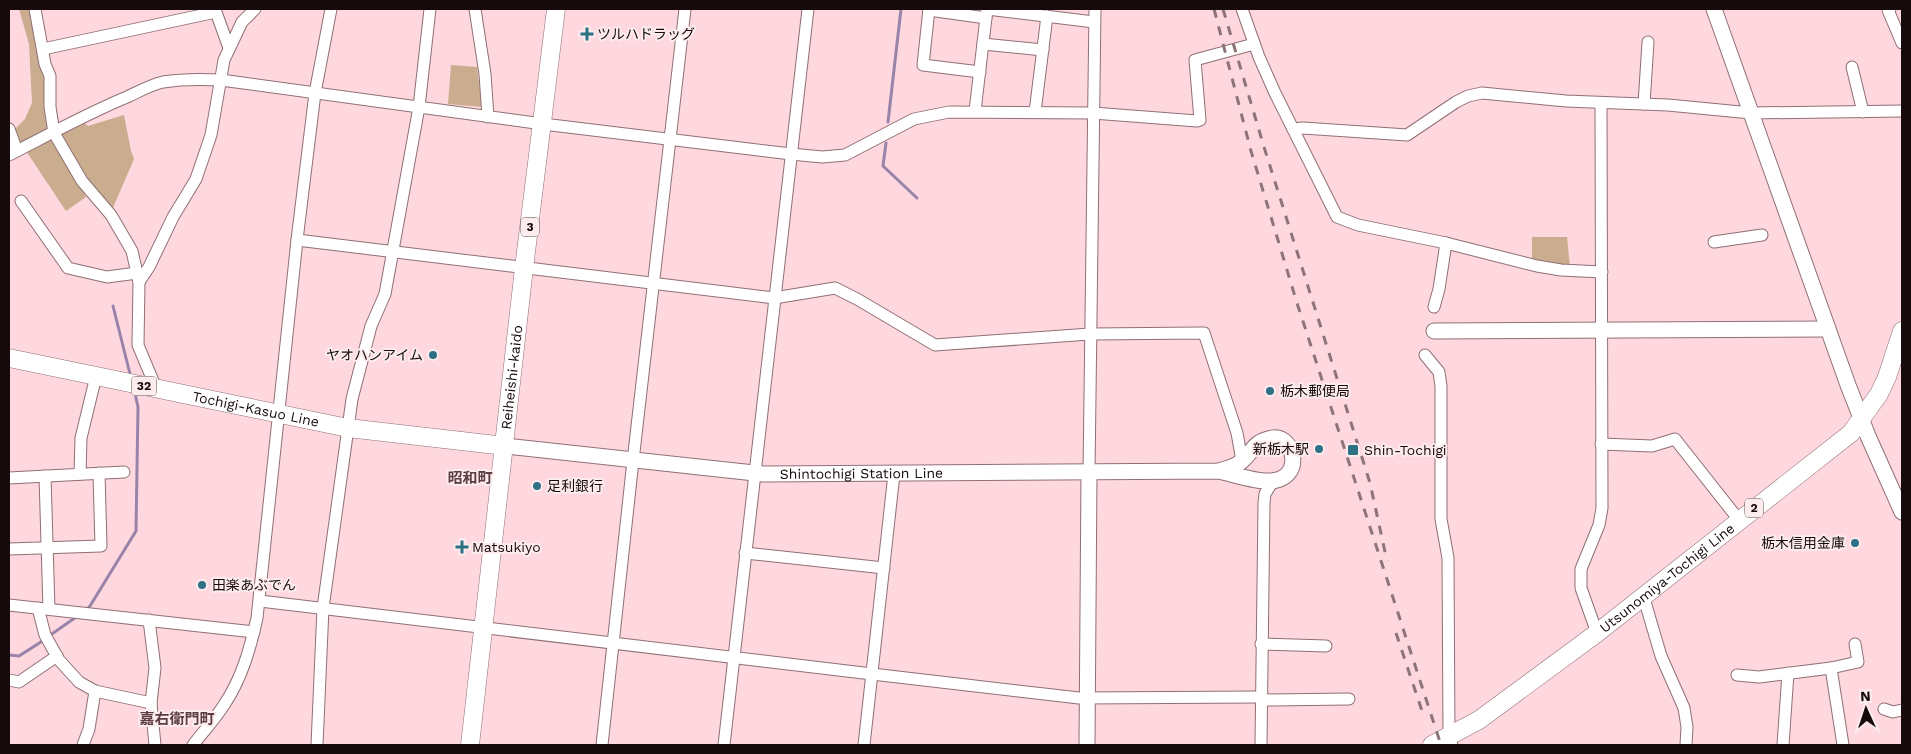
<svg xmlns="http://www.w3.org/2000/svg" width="1911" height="754" font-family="'Work Sans','Noto Sans JP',sans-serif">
  <rect width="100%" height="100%" fill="#fed8de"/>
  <g fill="#caac8e">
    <path d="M 19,9 L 32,9 L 44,72 L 49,126 L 46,135 L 9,153 L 9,135 L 25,119 L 32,103 L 29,44 Z"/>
    <path d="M 451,65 L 477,67 L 482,107 L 448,104 Z"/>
    <path d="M 124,115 L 131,151 L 134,159 L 112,210 L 87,182 L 59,133 L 82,121 L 88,126 Z"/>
    <path d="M 53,136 L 86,197 L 66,211 L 26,151 Z"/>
    <path d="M 1532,237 L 1567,237 L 1570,267 L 1532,260 Z"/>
  </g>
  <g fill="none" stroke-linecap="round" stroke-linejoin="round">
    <g stroke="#9a83aa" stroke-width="3">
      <path d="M 888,122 L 901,9"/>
      <path d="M 886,143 L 883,166 L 917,198"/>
      <path d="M 113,306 L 131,378"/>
      <path d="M 86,610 L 90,606 L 136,531 L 138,407 L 134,389"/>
      <path d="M 49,636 L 79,615"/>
      <path d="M 9,655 L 19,656 L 44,640"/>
    </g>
    <defs>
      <g id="street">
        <path d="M 35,9 L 45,64 L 50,76 L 50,107 L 54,133 L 82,181 L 111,215 L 132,251 L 139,282 L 138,345 L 156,388"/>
        <path d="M 475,9 L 485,74 L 488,117"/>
        <path d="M 929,9 L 923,65 L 980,72"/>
        <path d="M 987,9 L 1094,22"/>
        <path d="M 1242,9 L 1259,57 L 1275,93 L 1337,217 L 1358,225 L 1446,243 L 1537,266 L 1561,270 L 1602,272"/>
        <path d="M 1890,9 L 1888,10 L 1902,43"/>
        <path d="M 929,10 L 986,18"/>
        <path d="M 983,44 L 1043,50"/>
        <path d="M 43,49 L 216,12 L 229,48"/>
        <path d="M 1852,67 L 1863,112"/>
        <path d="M 1644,104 L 1648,42"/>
        <path d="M 975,111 L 987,9"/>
        <path d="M 1035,112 L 1047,16"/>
        <path d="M 9,129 L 17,151"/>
        <path d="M 1293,129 L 1303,128 L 1407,135 L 1456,102 L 1468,96 L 1482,93 L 1566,101 L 1668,105 L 1751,113 L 1902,111"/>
        <path d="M 9,155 C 48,135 86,114 127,97 C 138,92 150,85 163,82 C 181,79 201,79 221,80 L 543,124 L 791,154 L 822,157 L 845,155 L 914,119 L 949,112 L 1093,113 L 1197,121 L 1200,120 L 1195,60 L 1254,44"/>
        <path d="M 21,201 L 68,268 L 107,277 L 137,273"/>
        <path d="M 297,240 L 774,298 L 835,288 L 857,299 L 935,345 L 1090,334 L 1204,333 L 1237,433 L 1242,461"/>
        <path d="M 1714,242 L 1762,235"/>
        <path d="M 139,282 L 149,267 L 173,217 L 196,179 L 211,135 L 224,60 L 242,22 L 255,9"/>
        <path d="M 1434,307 L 1439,289 L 1446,243"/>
        <path d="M 1425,355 L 1439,372 L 1441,386 L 1441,519 L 1448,558 L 1449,736 L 1452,745"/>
        <path d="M 1601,444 L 1652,446 L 1675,439 L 1739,520"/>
        <path d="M 1089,473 L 1095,9"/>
        <path d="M 80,474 L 81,438 L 96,376"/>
        <path d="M 45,476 L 49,609"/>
        <path d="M 9,478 L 124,472"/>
        <path d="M 9,549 L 101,546 L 99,473"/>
        <path d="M 745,553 L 884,568"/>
        <path d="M 1643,595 L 1661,656 L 1684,708 L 1687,727 L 1686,745"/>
        <path d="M 260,601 L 872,674 L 1079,698 L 1260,697"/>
        <path d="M 9,605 L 254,632"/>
        <path d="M 38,608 L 45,635 L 59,660 L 79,682 L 95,691 L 151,703"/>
        <path d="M 149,620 L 155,668 L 151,703 L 155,745"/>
        <path d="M 1597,633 L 1581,588 L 1581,569 L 1599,525 L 1602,508 L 1601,103"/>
        <path d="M 1261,644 L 1326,646"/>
        <path d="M 1737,675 L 1759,677 L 1831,668"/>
        <path d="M 9,680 L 19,682 L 57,656"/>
        <path d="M 1261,700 L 1349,699"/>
        <path d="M 1884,709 L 1893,712 L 1902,710"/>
        <path d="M 83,745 L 89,729 L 95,691"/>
        <path d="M 193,745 C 203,732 215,719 224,705 C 242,678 250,649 257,618 L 297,240 L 315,93 L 331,9"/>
        <path d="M 317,745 L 323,608 L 348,428 L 352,399 L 371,326 L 385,294 L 419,107 L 430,9"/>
        <path d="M 602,745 L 633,461 L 685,9"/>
        <path d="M 724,745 L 808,9"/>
        <path d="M 864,745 L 894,474"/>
        <path d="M 1261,745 L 1264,503 L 1265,494 L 1273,481"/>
        <path d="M 1783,745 L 1788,673"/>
        <path d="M 1843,745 L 1831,668 L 1858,662 L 1855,644"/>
      </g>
      <g id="secondary">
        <path d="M 1714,9 L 1848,385 L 1868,436 L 1902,512"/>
        <path d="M 1434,331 L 1828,329"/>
        <path id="s1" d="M 505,446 L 764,474 L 1218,471 C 1233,474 1253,481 1267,481 C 1306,482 1295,434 1272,438 C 1253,442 1254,450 1242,461 C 1235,467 1227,469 1218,471"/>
        <path d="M 1087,745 L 1089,473"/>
      </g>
      <g id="primary">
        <path id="s2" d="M 9,358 L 348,428 L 505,446"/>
        <path id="s3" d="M 470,745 L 524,268 L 556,9"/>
        <path id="s4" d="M 1432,745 L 1479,720 L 1597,633 L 1851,433 L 1879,394 L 1887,377 L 1902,331"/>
      </g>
    </defs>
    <use href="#street" stroke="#906f74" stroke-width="13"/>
    <use href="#secondary" stroke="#906f74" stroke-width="17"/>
    <use href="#primary" stroke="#906f74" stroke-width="19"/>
    <use href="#street" stroke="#fff" stroke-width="11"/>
    <use href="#secondary" stroke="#fff" stroke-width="15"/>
    <use href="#primary" stroke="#fff" stroke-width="18"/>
    <g stroke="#8d7478" stroke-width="3" stroke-dasharray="9 9" stroke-linecap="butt">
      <path d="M 1214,9 L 1251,151 L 1297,303 L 1441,745"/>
      <path d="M 1223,9 L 1264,147 L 1370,483 L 1387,561"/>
      <path d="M 1396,633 L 1423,714"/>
    </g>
  </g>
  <g fill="#2f7184" stroke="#fcecee" stroke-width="2">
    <path d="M584.5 26.5h5v5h5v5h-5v5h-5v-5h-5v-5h5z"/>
    <circle cx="433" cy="355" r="5"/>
    <circle cx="1270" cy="391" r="5"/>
    <circle cx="1319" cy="449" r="5"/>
    <rect x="1347" y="444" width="12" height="12" rx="2.5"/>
    <circle cx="537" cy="486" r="5"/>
    <circle cx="1855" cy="543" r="5"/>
    <path d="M459.5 539.5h5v5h5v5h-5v5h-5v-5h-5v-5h5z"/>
    <circle cx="202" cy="585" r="5"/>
  </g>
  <g text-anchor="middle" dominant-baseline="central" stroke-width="4" stroke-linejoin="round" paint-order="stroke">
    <g fill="#fcecee" stroke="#5b4e50" stroke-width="1">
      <rect x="521" y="217.5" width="18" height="19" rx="4"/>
      <rect x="131.5" y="376.5" width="25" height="19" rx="4"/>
      <rect x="1745" y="498.5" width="18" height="19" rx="4"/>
    </g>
    <g font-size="12" font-weight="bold" fill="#160a0c">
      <text x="530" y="227">3</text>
      <text x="144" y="386">32</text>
      <text x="1754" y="508">2</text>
    </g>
    <g font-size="14" fill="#160a0c" stroke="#fcecee" text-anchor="start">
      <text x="597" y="34">ツルハドラッグ</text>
      <text x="423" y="355" text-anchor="end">ヤオハンアイム</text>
      <text x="1280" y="391">栃木郵便局</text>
      <text x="1309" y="449" text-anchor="end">新栃木駅</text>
      <text x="1364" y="450">Shin-Tochigi</text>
      <text x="547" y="486">足利銀行</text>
      <text x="1845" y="543" text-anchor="end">栃木信用金庫</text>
      <text x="472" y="547">Matsukiyo</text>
      <text x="212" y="585">田楽あぶでん</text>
    </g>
    <g font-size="14" fill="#160a0c" stroke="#fcecee">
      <text stroke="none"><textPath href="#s3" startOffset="370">Reiheishi-kaido</textPath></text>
      <text stroke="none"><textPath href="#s2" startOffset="252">Tochigi-Kasuo Line</textPath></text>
      <text stroke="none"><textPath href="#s1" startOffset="358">Shintochigi Station Line</textPath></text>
      <text stroke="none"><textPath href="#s4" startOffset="289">Utsunomiya-Tochigi Line</textPath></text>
    </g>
    <g font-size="15" font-weight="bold" fill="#5b3d43" stroke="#fcecee">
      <text x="470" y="478">昭和町</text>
      <text x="177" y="719">嘉右衛門町</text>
    </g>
  </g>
  <rect width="1911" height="754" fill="none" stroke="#160a0c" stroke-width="20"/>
  <g transform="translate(1866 709) rotate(357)" stroke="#fcecee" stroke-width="4" paint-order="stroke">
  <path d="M0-4L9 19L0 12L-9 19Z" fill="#160a0c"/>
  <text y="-8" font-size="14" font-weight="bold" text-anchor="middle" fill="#160a0c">N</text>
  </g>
</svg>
